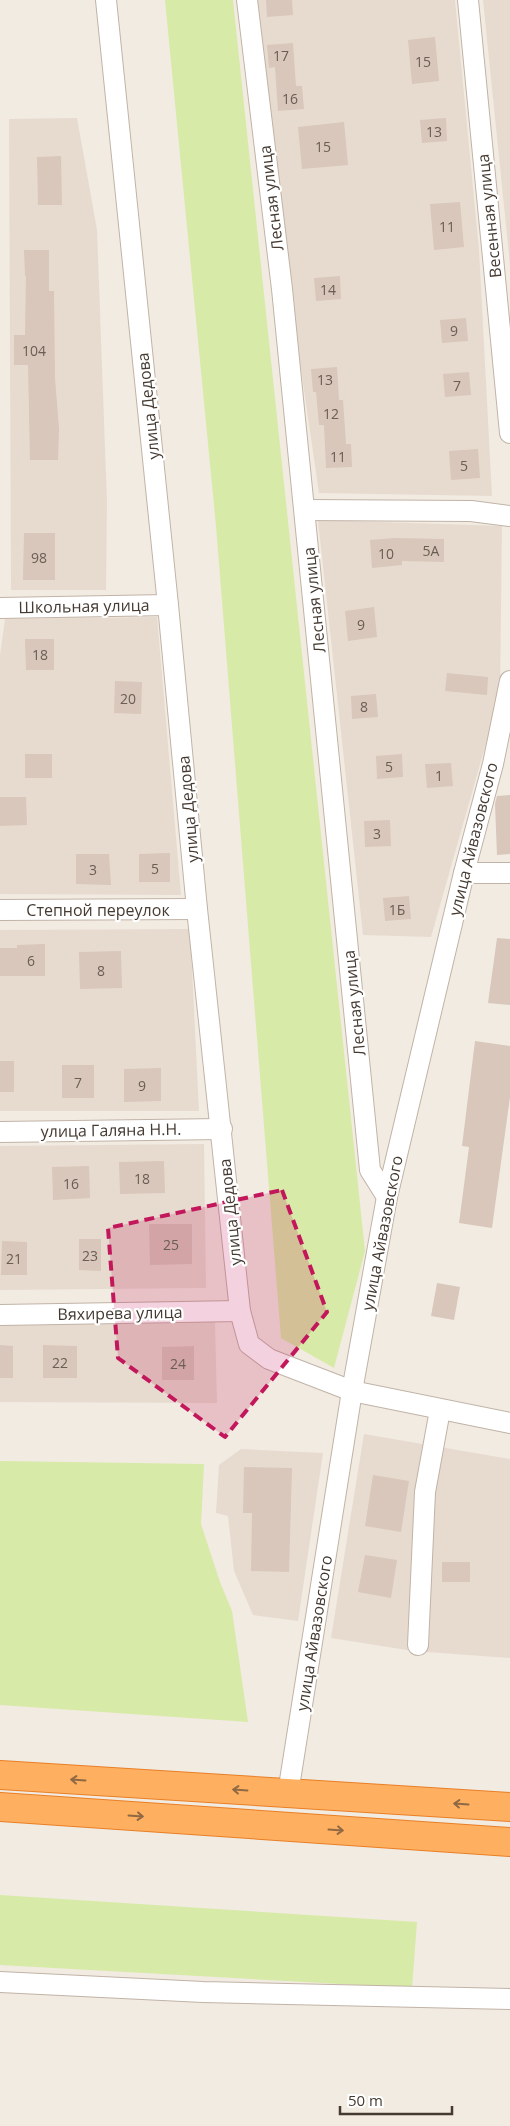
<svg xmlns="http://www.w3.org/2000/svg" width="510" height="2126" font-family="'Open Sans',sans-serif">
  <rect width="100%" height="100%" fill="#f2ebe2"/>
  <g fill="#e7dbcf">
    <path d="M 256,0 L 455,0 L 479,250 L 492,496 L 319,493 L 298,349 Z"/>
    <path d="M 483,0 L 510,0 L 510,265 Z"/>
    <path d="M 77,118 L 97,230 L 107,502 L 106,590 L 11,590 L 9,119 Z"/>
    <path d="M 318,520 L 502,526 L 500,694 L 431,937 L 363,935 Z"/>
    <path d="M 157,617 L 181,895 L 0,894 L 0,655 L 5,619 Z"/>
    <path d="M 190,929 L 199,1111 L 0,1111 L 0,930 Z"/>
    <path d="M 204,1144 L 206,1288 L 0,1290 L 0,1146 Z"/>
    <path d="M 215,1321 L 217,1403 L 0,1402 L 0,1323 Z"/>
    <path d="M 364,1434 L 510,1459 L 510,1658 L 413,1651 L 331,1638 Z"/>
    <path d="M 241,1449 L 323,1453 L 298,1621 L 253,1615 L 234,1571 L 228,1516 L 216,1513 L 219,1465 Z"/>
  </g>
  <g fill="#d8eaa7">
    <path d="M 165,0 L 233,0 L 365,1251 L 334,1368 L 281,1338 L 216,526 Z"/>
    <path d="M 0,1461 L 204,1464 L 201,1524 L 220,1582 L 232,1611 L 248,1722 L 0,1705 Z"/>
    <path d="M 0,1895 L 417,1922 L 412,1988 L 0,1965 Z"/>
  </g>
  <g fill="#d8c7ba">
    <path d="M 266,0 L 292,0 L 293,15 L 267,17 Z"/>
    <path d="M 435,37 L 439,81 L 412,84 L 408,40 Z"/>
    <path d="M 293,43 L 296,86 L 302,86 L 304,109 L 278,111 L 275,67 L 269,68 L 267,45 Z"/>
    <path d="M 446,118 L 447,141 L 422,143 L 420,120 Z"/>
    <path d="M 344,122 L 348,165 L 302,169 L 298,127 Z"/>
    <path d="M 61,156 L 62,205 L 38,205 L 37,157 Z"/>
    <path d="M 460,202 L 464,247 L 434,250 L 430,204 Z"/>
    <path d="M 24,250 L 49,250 L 49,291 L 54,291 L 55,378 L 59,429 L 58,460 L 30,460 L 28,365 L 14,365 L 14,335 L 25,335 L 26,276 L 25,276 Z"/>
    <path d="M 340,276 L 341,299 L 316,301 L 314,278 Z"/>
    <path d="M 466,318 L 468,341 L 442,343 L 440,320 Z"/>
    <path d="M 337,367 L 339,400 L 343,400 L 346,444 L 351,444 L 352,467 L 326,468 L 324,425 L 319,425 L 316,392 L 313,392 L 311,369 Z"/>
    <path d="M 469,372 L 471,395 L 445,397 L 443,374 Z"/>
    <path d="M 478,449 L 480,478 L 451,480 L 449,451 Z"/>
    <path d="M 24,533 L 55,533 L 55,580 L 23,580 Z"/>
    <path d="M 395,538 L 444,539 L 444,562 L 402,561 L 402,565 L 372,568 L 370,540 Z"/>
    <path d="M 374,607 L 377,637 L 348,641 L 345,611 Z"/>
    <path d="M 25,639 L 54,639 L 54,670 L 26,670 Z"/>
    <path d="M 447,673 L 488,677 L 487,695 L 445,691 Z"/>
    <path d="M 115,681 L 142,682 L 141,714 L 114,713 Z"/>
    <path d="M 376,694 L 378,717 L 352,719 L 351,696 Z"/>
    <rect x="25" y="754" width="27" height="24"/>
    <path d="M 402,754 L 403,777 L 377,779 L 376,756 Z"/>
    <path d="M 451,763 L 453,786 L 427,788 L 425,764 Z"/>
    <path d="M 510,795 L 510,854 L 497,855 L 495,804 L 497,796 Z"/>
    <path d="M 0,797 L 26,797 L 27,825 L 0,826 Z"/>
    <path d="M 390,820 L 391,846 L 365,847 L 364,821 Z"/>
    <path d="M 170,853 L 170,882 L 139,882 L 139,854 Z"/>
    <path d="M 76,854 L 109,854 L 111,885 L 76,884 Z"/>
    <path d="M 409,896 L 411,919 L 385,921 L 383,898 Z"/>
    <path d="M 497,938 L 510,939 L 510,1005 L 488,1003 Z"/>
    <path d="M 45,944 L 45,976 L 0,976 L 0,948 L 17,948 L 17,945 Z"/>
    <path d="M 121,951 L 122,988 L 80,989 L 79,952 Z"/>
    <path d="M 475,1041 L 510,1046 L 510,1097 L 492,1228 L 459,1223 L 469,1147 L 462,1146 Z"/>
    <rect x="0" y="1061" width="14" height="31"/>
    <rect x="62" y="1065" width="32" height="33"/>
    <path d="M 161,1068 L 161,1101 L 124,1102 L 124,1069 Z"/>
    <path d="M 164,1161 L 165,1193 L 120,1194 L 119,1162 Z"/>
    <path d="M 89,1166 L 90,1198 L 53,1200 L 52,1167 Z"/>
    <path d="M 149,1224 L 192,1224 L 192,1264 L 150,1265 Z"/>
    <path d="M 79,1239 L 101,1239 L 101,1271 L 79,1270 Z"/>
    <path d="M 2,1241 L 27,1242 L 27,1275 L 1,1275 Z"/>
    <path d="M 437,1283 L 460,1287 L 454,1320 L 431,1316 Z"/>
    <path d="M 0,1345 L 13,1346 L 13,1378 L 0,1378 Z"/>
    <path d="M 43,1345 L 77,1346 L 77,1378 L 43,1378 Z"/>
    <path d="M 194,1346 L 194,1380 L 162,1380 L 162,1347 Z"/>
    <path d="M 244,1467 L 292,1468 L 289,1572 L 251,1571 L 252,1513 L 243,1513 Z"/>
    <path d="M 373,1475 L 409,1481 L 401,1532 L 365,1526 Z"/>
    <path d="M 365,1555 L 397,1560 L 391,1598 L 358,1592 Z"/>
    <rect x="442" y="1562" width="28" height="20"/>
  </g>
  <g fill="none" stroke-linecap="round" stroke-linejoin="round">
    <defs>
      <g id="minor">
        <path d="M 106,0 L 168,605 L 197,909 L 240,1311 L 249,1344 L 269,1359 L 352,1391 L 510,1423"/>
        <path d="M 247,0 L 282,289 L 370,1170 L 387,1197"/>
        <path d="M 468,0 L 510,433"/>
        <path d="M 305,510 L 471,511 L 510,516"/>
        <path d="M 0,608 L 168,605"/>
        <path d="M 464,873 L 510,873"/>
        <path d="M 0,910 L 197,909"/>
        <path d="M 0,1132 L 222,1129"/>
        <path d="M 0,1315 L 240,1311"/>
        <path d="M 418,1645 L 425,1492 L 440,1410"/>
        <path d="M 288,1793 L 352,1391 L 387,1197 L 464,873 L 493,764 L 510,681"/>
        <path d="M 0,1982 L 203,1992 L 510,1999"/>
      </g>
      <g id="highway">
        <path d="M 0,1775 L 510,1807"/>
        <path d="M 0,1807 L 510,1842"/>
      </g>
    </defs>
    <use href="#minor" stroke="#c1b3a7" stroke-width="22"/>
    <use href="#highway" stroke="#e87f26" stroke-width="30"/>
    <use href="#minor" stroke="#fff" stroke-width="20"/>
    <use href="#highway" stroke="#ffaf60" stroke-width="28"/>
  </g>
  <defs><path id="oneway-shaft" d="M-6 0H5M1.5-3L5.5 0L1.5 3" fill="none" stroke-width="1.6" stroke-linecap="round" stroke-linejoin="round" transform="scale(1.25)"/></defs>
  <g stroke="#8f6944">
    <use href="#oneway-shaft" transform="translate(78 1780) rotate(-176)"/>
    <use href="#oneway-shaft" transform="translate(240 1790) rotate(-176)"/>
    <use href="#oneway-shaft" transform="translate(461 1804) rotate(-176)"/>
    <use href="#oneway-shaft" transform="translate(136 1816) rotate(4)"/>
    <use href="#oneway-shaft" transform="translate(336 1830) rotate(4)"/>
  </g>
  <path fill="#c2185b" fill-opacity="0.2" stroke="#c2185b" stroke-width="4" stroke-dasharray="10 6" stroke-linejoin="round" d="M 282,1190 L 327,1312 L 225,1437 L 118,1358 L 108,1228 Z"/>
  <g text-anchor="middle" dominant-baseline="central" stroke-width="4.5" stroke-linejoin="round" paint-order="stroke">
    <g font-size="14" fill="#695d54">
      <text x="281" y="55">17</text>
      <text x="423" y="61">15</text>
      <text x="290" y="98">16</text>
      <text x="434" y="131">13</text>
      <text x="323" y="146">15</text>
      <text x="447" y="226">11</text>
      <text x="328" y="289">14</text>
      <text x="454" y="330">9</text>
      <text x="34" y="350">104</text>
      <text x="325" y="379">13</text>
      <text x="457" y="385">7</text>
      <text x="331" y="413">12</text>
      <text x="338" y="456">11</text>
      <text x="464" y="465">5</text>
      <text x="431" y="550">5А</text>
      <text x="386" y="553">10</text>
      <text x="39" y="557">98</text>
      <text x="361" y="624">9</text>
      <text x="40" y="654">18</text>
      <text x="128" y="698">20</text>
      <text x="364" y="706">8</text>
      <text x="389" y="766">5</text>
      <text x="439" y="775">1</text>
      <text x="377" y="833">3</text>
      <text x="155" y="868">5</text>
      <text x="93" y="869">3</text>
      <text x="397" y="909">1Б</text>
      <text x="31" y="960">6</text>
      <text x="101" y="970">8</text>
      <text x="78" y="1082">7</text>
      <text x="142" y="1085">9</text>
      <text x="142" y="1178">18</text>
      <text x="71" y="1183">16</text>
      <text x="171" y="1244">25</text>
      <text x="90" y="1255">23</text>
      <text x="14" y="1258">21</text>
      <text x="60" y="1362">22</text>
      <text x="178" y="1363">24</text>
    </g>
    <g font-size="16" fill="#443a32" stroke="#fff">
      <text transform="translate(271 198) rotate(-97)">Лесная улица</text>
      <text transform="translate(489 216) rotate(-96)">Весенная улица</text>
      <text transform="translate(148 406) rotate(-96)">улица Дедова</text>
      <text transform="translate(314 600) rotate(-96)">Лесная улица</text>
      <text transform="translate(84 606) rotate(-1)">Школьная улица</text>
      <text transform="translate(188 809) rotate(-95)">улица Дедова</text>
      <text transform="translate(473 839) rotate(-76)">улица Айвазовского</text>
      <text x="98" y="910">Степной переулок</text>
      <text transform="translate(354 1003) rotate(-96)">Лесная улица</text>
      <text transform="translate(111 1130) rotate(-1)">улица Галяна Н.Н.</text>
      <text transform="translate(230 1212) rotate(-96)">улица Дедова</text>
      <text transform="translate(382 1233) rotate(-79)">улица Айвазовского</text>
      <text transform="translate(120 1313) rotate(-1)">Вяхирева улица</text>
      <text transform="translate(314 1633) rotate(-81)">улица Айвазовского</text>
    </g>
  </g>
  <path d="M340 2106v8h112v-8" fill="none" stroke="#443a32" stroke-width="2.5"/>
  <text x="348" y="2106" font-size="15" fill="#443a32" stroke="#ffffff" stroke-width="4" paint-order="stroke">50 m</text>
</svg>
